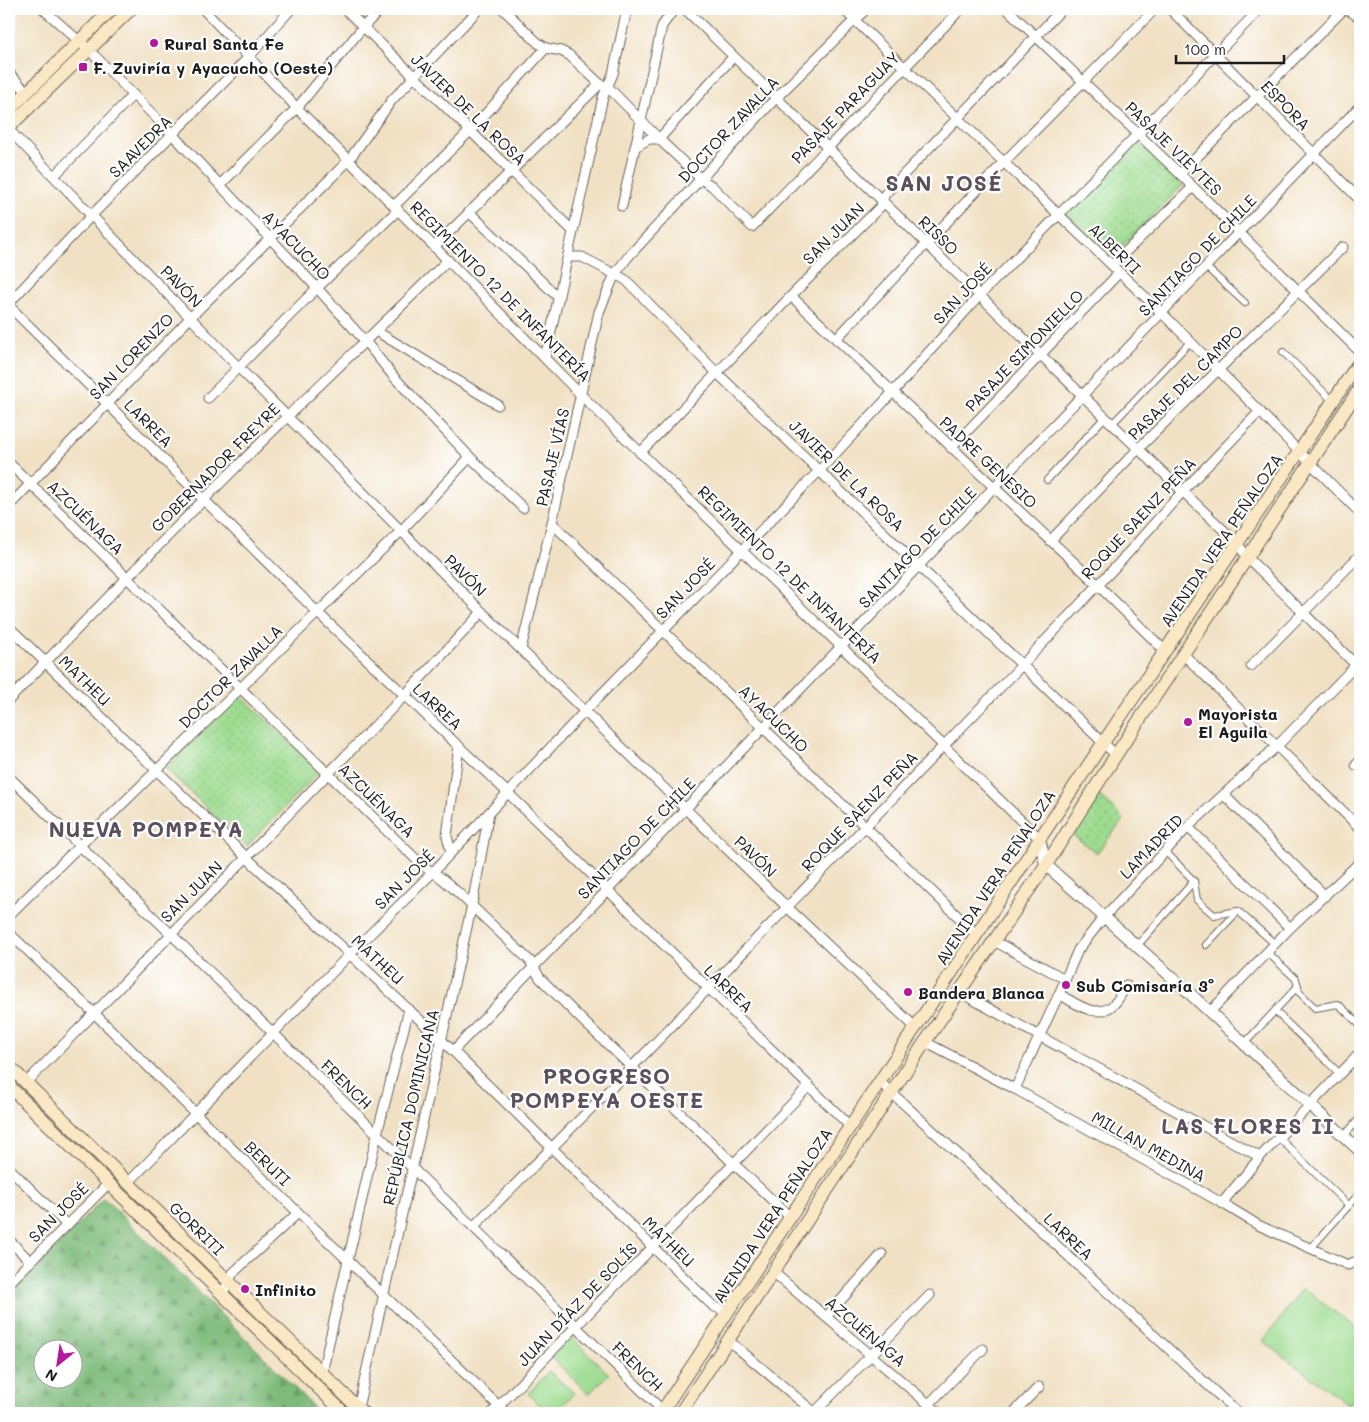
<svg xmlns="http://www.w3.org/2000/svg" width="1369" height="1422" font-family="Mali,sans-serif">
  <defs>
    <pattern id="forest-firs" width="22" height="20" patternUnits="userSpaceOnUse" patternTransform="scale(1.25)"><rect width="22" height="20" fill="#7ebb7a"/><path d="M5 1l3.5 6h-7zM16 11l3.5 6h-7z" fill="#6ca069"/></pattern>
    <pattern id="park-dots" width="8" height="8" patternUnits="userSpaceOnUse" patternTransform="scale(1.25)"><rect width="8" height="8" fill="#9ddb8f"/><path d="M2 2h.1M6 6h.1" fill="none" stroke="#87bb7b" stroke-width="1.8" stroke-linecap="round"/></pattern>
  </defs>
  <rect width="100%" height="100%" fill="#fff"/>
  <filter id="ink" filterUnits="userSpaceOnUse"><feTurbulence type="fractalNoise" baseFrequency=".02" numOctaves="2"/><feDisplacementMap in="SourceGraphic" scale="10" xChannelSelector="R" yChannelSelector="G"/><feConvolveMatrix kernelMatrix="1 2 1 2 8 2 1 2 1" color-interpolation-filters="sRGB"/></filter>
  <filter id="wash" filterUnits="userSpaceOnUse"><feTurbulence type="fractalNoise" baseFrequency=".0096" numOctaves="4" result="noise"/><feDisplacementMap in="SourceGraphic" scale="20" xChannelSelector="R" yChannelSelector="G"/><feGaussianBlur stdDeviation="1.12" result="paint"/><feColorMatrix in="noise" values="0 0 0 0 0 0 0 0 0 0 0 0 0 0 0 0 0 1.4 0 .05"/><feComposite in="paint" operator="in"/></filter>
  <g filter="url(#wash)">
    <rect width="100%" height="100%" fill="#f1e1c4"/>
    <path fill="url(#forest-firs)" stroke="#4d6c4b" fill-rule="evenodd" d="M 104,1198 L 314,1407 L 312,1413 L 9,1413 L 9,1296 ZM 42,1350 L 72,1350 L 72,1380 L 42,1380 Z"/>
    <g fill="url(#park-dots)" stroke="#5c7c56">
      <path d="M 1137,141 L 1183,185 L 1111,258 L 1065,213 Z"/>
      <path d="M 240,695 L 320,771 L 247,846 L 166,769 Z"/>
      <path d="M 1099,795 L 1124,819 L 1097,853 L 1074,836 Z"/>
    </g>
    <g fill="#9ddb8f" stroke="#5c7c56">
      <path d="M 1303,1288 L 1360,1331 L 1360,1389 L 1348,1405 L 1263,1341 Z"/>
      <path d="M 571,1337 L 609,1374 L 589,1394 L 551,1357 Z"/>
      <path d="M 549,1371 L 574,1393 L 556,1413 L 548,1413 L 528,1394 Z"/>
    </g>
  </g>
  <g filter="url(#ink)">
    <g fill="none" stroke-linecap="round" stroke-linejoin="round">
      <defs>
        <g id="pedestrian">
          <path d="M 1206,267 L 1245,303"/>
          <path d="M 1283,352 L 1333,401"/>
          <path d="M 1112,424 L 1190,342"/>
          <path d="M 1047,480 L 1105,417"/>
          <path d="M 1165,851 L 1194,881 L 1197,900 L 1214,915 L 1238,911 L 1275,944"/>
          <path d="M 1206,945 L 1238,911"/>
          <path d="M 1137,946 L 1194,881"/>
          <path d="M 1267,952 L 1296,979 L 1299,992 L 1315,1008 L 1338,1004 L 1360,1025"/>
          <path d="M 1275,1011 L 1340,1074"/>
          <path d="M 1244,1044 L 1298,986"/>
          <path d="M 1344,1136 L 1360,1118"/>
          <path d="M 1279,1138 L 1349,1206"/>
          <path d="M 1310,1249 L 1360,1193"/>
        </g>
        <g id="minor">
          <path d="M 43,9 L 89,50 L 172,134 L 317,288 L 365,341 L 394,377 L 470,457 L 523,508"/>
          <path d="M 203,9 L 297,108 L 582,396 L 1039,838"/>
          <path d="M 345,9 L 573,231"/>
          <path d="M 503,9 L 538,43 L 546,48 L 561,51 L 569,55 L 600,84"/>
          <path d="M 685,9 L 1083,396 L 1238,544 L 1247,557 L 1360,669"/>
          <path d="M 843,9 L 1162,313 L 1360,513"/>
          <path d="M 1007,9 L 1180,174 L 1360,352"/>
          <path d="M 1170,9 L 1360,200"/>
          <path d="M 1347,9 L 1360,18"/>
          <path d="M 9,73 L 27,92"/>
          <path d="M 9,130 L 238,367 L 482,612 L 787,907 L 915,1027"/>
          <path d="M 635,147 L 649,139 L 659,139 L 733,57"/>
          <path d="M 1180,174 L 1344,9"/>
          <path d="M 54,176 L 133,95"/>
          <path d="M 220,185 L 297,108 L 363,27 L 381,9"/>
          <path d="M 394,206 L 470,131 L 546,48"/>
          <path d="M 622,206 L 662,26 L 674,9"/>
          <path d="M 469,212 L 559,298"/>
          <path d="M 434,247 L 600,84 L 608,87 L 659,139 L 701,179 L 712,186 L 752,227 L 961,9"/>
          <path d="M 568,257 L 582,257 L 626,280 L 717,373 L 1116,755"/>
          <path d="M 1112,265 L 1193,187"/>
          <path d="M 791,296 L 1098,585 L 1165,651"/>
          <path d="M 9,303 L 92,215 L 249,57 L 291,9"/>
          <path d="M 9,306 L 317,612 L 508,793 L 850,1126"/>
          <path d="M 376,331 L 498,405"/>
          <path d="M 836,339 L 1004,162 L 1155,9"/>
          <path d="M 545,358 L 603,97 L 613,74 L 627,9"/>
          <path d="M 208,398 L 317,288 L 398,210"/>
          <path d="M 951,448 L 1119,273"/>
          <path d="M 640,453 L 791,296 L 880,207 L 885,194 L 1062,9"/>
          <path d="M 9,463 L 423,866 L 440,877 L 452,887 L 530,961 L 540,978 L 583,1021 L 790,1217"/>
          <path d="M 9,506 L 191,317 L 349,160 L 392,100 L 479,9"/>
          <path d="M 552,523 L 976,934"/>
          <path d="M 1050,541 L 1138,449 L 1343,247"/>
          <path d="M 9,627 L 246,857 L 453,1051 L 713,1306 L 727,1312"/>
          <path d="M 521,649 L 552,523 L 599,312 L 615,274 L 628,257 L 776,98 L 866,9"/>
          <path d="M 1183,654 L 1360,828"/>
          <path d="M 1251,666 L 1360,555"/>
          <path d="M 9,700 C 101,604 193,509 288,416 C 341,364 395,313 448,260"/>
          <path d="M 1356,765 L 1360,761"/>
          <path d="M 9,777 L 665,1413"/>
          <path d="M 1224,795 L 1325,896"/>
          <path d="M 1188,827 L 1290,928"/>
          <path d="M 451,852 L 447,836 L 459,746"/>
          <path d="M 9,915 L 401,531 L 470,457"/>
          <path d="M 9,933 L 94,1013 L 195,1113 L 506,1413"/>
          <path d="M 994,941 L 1065,979"/>
          <path d="M 959,992 L 1260,1157"/>
          <path d="M 1059,994 C 1075,1003 1096,1020 1113,1005 C 1119,1000 1123,991 1126,985"/>
          <path d="M 1210,1012 L 1290,928 L 1360,862"/>
          <path d="M 925,1042 L 1015,1089 L 1222,1203 L 1258,1225 L 1348,1265 L 1354,1262 L 1360,1265"/>
          <path d="M 453,1051 L 1360,106"/>
          <path d="M 879,1081 L 1238,1413"/>
          <path d="M 26,1083 L 405,695 L 482,612"/>
          <path d="M 1015,1089 L 1059,994 L 1078,950 L 1104,917 L 1188,827 L 1277,746 L 1360,661"/>
          <path d="M 9,1168 L 67,1225"/>
          <path d="M 128,1183 L 350,954 L 432,873 L 585,711 L 820,470 L 893,392 L 980,295 L 1260,9"/>
          <path d="M 1222,1203 L 1260,1157 L 1360,1053"/>
          <path d="M 474,1226 L 631,1068 L 1022,665 L 1120,562 L 1183,491 L 1260,411"/>
          <path d="M 9,1240 L 31,1262"/>
          <path d="M 773,1272 L 939,1413"/>
          <path d="M 9,1283 L 108,1184"/>
          <path d="M 222,1295 L 233,1273 L 298,1213"/>
          <path d="M 826,1317 L 882,1254"/>
          <path d="M 728,1340 L 815,1413"/>
          <path d="M 322,1373 L 377,1134 L 409,1009"/>
          <path d="M 929,1404 L 983,1349"/>
          <path d="M 358,1408 L 472,905 L 489,813"/>
          <path d="M 492,1413 L 809,1086"/>
          <path d="M 814,1413 L 930,1295"/>
          <path d="M 1013,1413 L 1039,1387"/>
        </g>
        <path id="tertiary" d="M 1039,838 L 1046,865 L 1185,989 L 1360,1151"/>
        <g id="secondary">
          <path d="M 9,110 L 112,9"/>
          <path d="M 9,127 L 131,9"/>
          <path d="M 9,1066 L 363,1413"/>
          <path d="M 9,1086 L 344,1413"/>
          <path d="M 661,1413 L 1103,743 L 1360,361"/>
          <path d="M 680,1413 L 925,1042 L 1046,865 L 1116,755 L 1360,388"/>
        </g>
      </defs>
      <use href="#pedestrian" stroke="#676157" stroke-width="8"/>
      <use href="#minor" stroke="#676157" stroke-width="11"/>
      <use href="#tertiary" stroke="#676157" stroke-width="13"/>
      <use href="#secondary" stroke="#676157" stroke-width="14"/>
      <use href="#pedestrian" stroke="#fff" stroke-width="6"/>
      <use href="#minor" stroke="#fff" stroke-width="9"/>
      <use href="#tertiary" stroke="#fff" stroke-width="11"/>
      <use href="#secondary" stroke="#fae7c3" stroke-width="12"/>
    </g>
  </g>
  <g fill="#b5179e" stroke="#fff" stroke-width="2">
    <circle cx="154" cy="43" r="5"/>
    <rect x="78" y="62" width="10" height="10" rx="2.5"/>
    <circle cx="1188" cy="722" r="5"/>
    <circle cx="1066" cy="985" r="5"/>
    <circle cx="908" cy="992" r="5"/>
    <circle cx="245" cy="1289" r="5"/>
  </g>
  <g text-anchor="middle" dominant-baseline="central" stroke-width="4.5" stroke-linejoin="round" paint-order="stroke">
    <g font-size="16" font-weight="bold" fill="#1c1c1c" stroke="#fff" text-anchor="start">
      <text x="164" y="43">Rural Santa Fe</text>
      <text x="93" y="67">F. Zuviría y Ayacucho (Oeste)</text>
      <text x="1198" y="713">Mayorista<tspan x="1198" dy="18">El Aguila</tspan></text>
      <text x="1076" y="985">Sub Comisaría 3°</text>
      <text x="918" y="992">Bandera Blanca</text>
      <text x="255" y="1289">Infinito</text>
    </g>
    <g font-size="16" fill="#1c1c1c" stroke="#fff">
      <text transform="translate(1286 105) rotate(46)">ESPORA</text>
      <text transform="translate(845 107) rotate(-46)">PASAJE PARAGUAY</text>
      <text transform="translate(469 109) rotate(44)">JAVIER DE LA ROSA</text>
      <text transform="translate(728 129) rotate(-47)">DOCTOR ZAVALLA</text>
      <text transform="translate(140 146) rotate(-45)">SAAVEDRA</text>
      <text transform="translate(1174 148) rotate(44)">PASAJE VIEYTES</text>
      <text transform="translate(833 233) rotate(-45)">SAN JUAN</text>
      <text transform="translate(939 235) rotate(44)">RISSO</text>
      <text transform="translate(297 245) rotate(46)">AYACUCHO</text>
      <text transform="translate(1115 248) rotate(44)">ALBERTI</text>
      <text transform="translate(1197 255) rotate(-46)">SANTIAGO DE CHILE</text>
      <text transform="translate(182 286) rotate(46)">PAVÓN</text>
      <text transform="translate(501 291) rotate(45)">REGIMIENTO 12 DE INFANTERÍA</text>
      <text transform="translate(962 293) rotate(-47)">SAN JOSÉ</text>
      <text transform="translate(1024 350) rotate(-46)">PASAJE SIMONIELLO</text>
      <text transform="translate(131 356) rotate(-46)">SAN LORENZO</text>
      <text transform="translate(1185 382) rotate(-45)">PASAJE DEL CAMPO</text>
      <text transform="translate(149 423) rotate(45)">LARREA</text>
      <text transform="translate(552 457) rotate(-77)">PASAJE VÍAS</text>
      <text transform="translate(989 462) rotate(43)">PADRE GENESIO</text>
      <text transform="translate(215 467) rotate(-45)">GOBERNADOR FREYRE</text>
      <text transform="translate(847 475) rotate(44)">JAVIER DE LA ROSA</text>
      <text transform="translate(86 517) rotate(44)">AZCUÉNAGA</text>
      <text transform="translate(1138 518) rotate(-47)">ROQUE SAENZ PEÑA</text>
      <text transform="translate(1221 540) rotate(-56)">AVENIDA VERA PEÑALOZA</text>
      <text transform="translate(917 547) rotate(-46)">SANTIAGO DE CHILE</text>
      <text transform="translate(790 574) rotate(44)">REGIMIENTO 12 DE INFANTERÍA</text>
      <text transform="translate(466 575) rotate(45)">PAVÓN</text>
      <text transform="translate(685 588) rotate(-46)">SAN JOSÉ</text>
      <text transform="translate(230 676) rotate(-45)">DOCTOR ZAVALLA</text>
      <text transform="translate(85 680) rotate(44)">MATHEU</text>
      <text transform="translate(438 706) rotate(43)">LARREA</text>
      <text transform="translate(774 718) rotate(44)">AYACUCHO</text>
      <text transform="translate(377 800) rotate(44)">AZCUÉNAGA</text>
      <text transform="translate(859 811) rotate(-46)">ROQUE SAENZ PEÑA</text>
      <text transform="translate(636 838) rotate(-46)">SANTIAGO DE CHILE</text>
      <text transform="translate(1151 846) rotate(-46)">LAMADRID</text>
      <text transform="translate(756 856) rotate(44)">PAVÓN</text>
      <text transform="translate(995 877) rotate(-57)">AVENIDA VERA PEÑALOZA</text>
      <text transform="translate(404 879) rotate(-45)">SAN JOSÉ</text>
      <text transform="translate(191 891) rotate(-45)">SAN JUAN</text>
      <text transform="translate(378 959) rotate(43)">MATHEU</text>
      <text transform="translate(729 988) rotate(44)">LARREA</text>
      <text transform="translate(347 1084) rotate(44)">FRENCH</text>
      <text transform="translate(410 1107) rotate(-77)">REPÚBLICA DOMINICANA</text>
      <text transform="translate(1149 1146) rotate(29)">MILLAN MEDINA</text>
      <text transform="translate(268 1163) rotate(44)">BERUTI</text>
      <text transform="translate(58 1212) rotate(-45)">SAN JOSÉ</text>
      <text transform="translate(772 1215) rotate(-57)">AVENIDA VERA PEÑALOZA</text>
      <text transform="translate(197 1228) rotate(44)">GORRITI</text>
      <text transform="translate(1069 1236) rotate(43)">LARREA</text>
      <text transform="translate(669 1241) rotate(44)">MATHEU</text>
      <text transform="translate(577 1304) rotate(-46)">JUAN DÍAZ DE SOLÍS</text>
      <text transform="translate(866 1331) rotate(40)">AZCUÉNAGA</text>
      <text transform="translate(638 1366) rotate(44)">FRENCH</text>
    </g>
    <g font-size="21" font-weight="bold" letter-spacing="1" fill="#5c505d" stroke="#fff">
      <text x="944" y="182">SAN JOSÉ</text>
      <text x="146" y="828">NUEVA POMPEYA</text>
      <text x="607" y="1075">PROGRESO<tspan x="607" dy="24">POMPEYA OESTE</tspan></text>
      <text x="1248" y="1125">LAS FLORES II</text>
    </g>
  </g>
  <rect width="1369" height="1422" fill="none" stroke="#fff" stroke-width="30"/>
  <g transform="translate(58 1364) rotate(210)"><circle r="24" fill="#ffffff" stroke="#a4a4a4"/>
  <path d="M0-4L9 19L0 12L-9 19Z" fill="#b5179e"/>
  <text y="-8" font-size="14" font-weight="bold" text-anchor="middle" fill="#1c1c1c">N</text>
  </g>
  <path d="M1176 55v8h108v-8" fill="none" stroke="#1c1c1c" stroke-width="2.5"/>
  <text x="1184" y="55" font-size="15" fill="#1c1c1c" stroke="#ffffff" stroke-width="4" paint-order="stroke">100 m</text>
</svg>
